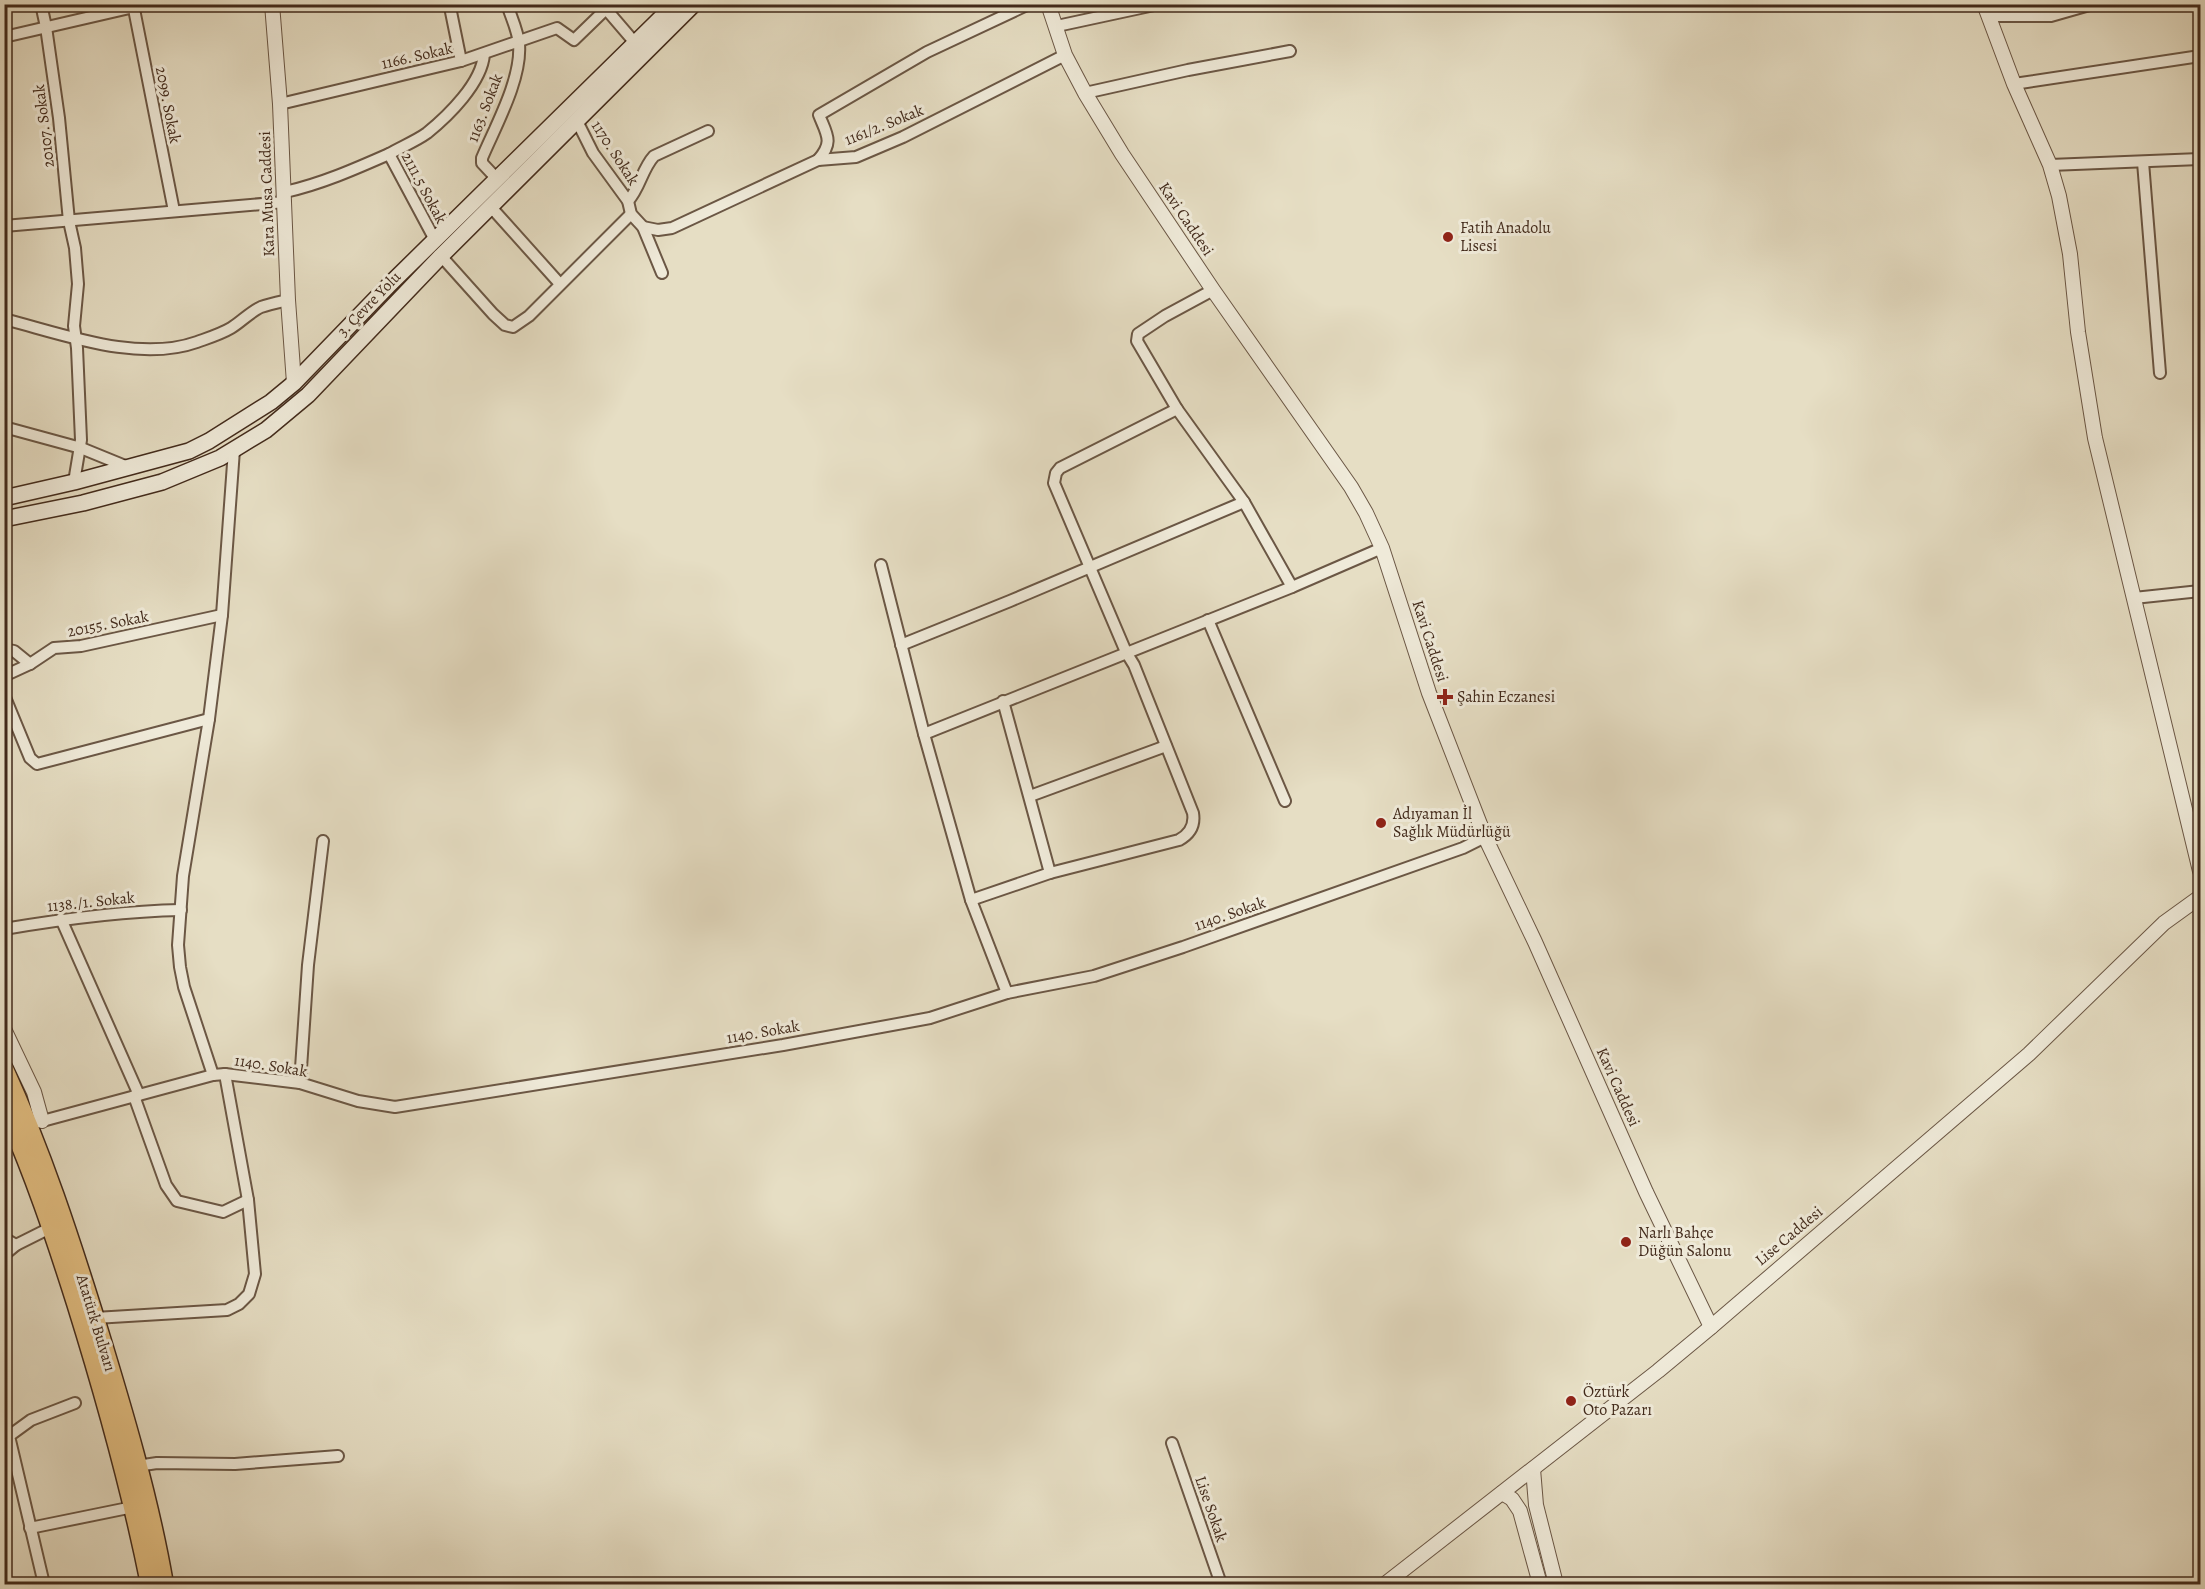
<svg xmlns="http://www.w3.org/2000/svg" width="2205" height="1589" font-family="Alegreya,serif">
  <rect width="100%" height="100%" fill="#e6dec4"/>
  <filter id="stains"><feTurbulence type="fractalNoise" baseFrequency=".00333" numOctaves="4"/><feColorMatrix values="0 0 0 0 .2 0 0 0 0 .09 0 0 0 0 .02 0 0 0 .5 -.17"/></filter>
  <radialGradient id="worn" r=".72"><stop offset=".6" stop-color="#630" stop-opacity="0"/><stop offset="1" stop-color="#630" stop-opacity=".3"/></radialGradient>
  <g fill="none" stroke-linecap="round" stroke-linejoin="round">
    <defs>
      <g id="minor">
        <path d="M 41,4 L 46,27 L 59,118 L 69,221 L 75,248 L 78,284 L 74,326 L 77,348 L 81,440 L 74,482"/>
        <path d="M 133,4 L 174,211"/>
        <path d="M 447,4 L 450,7 L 461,61"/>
        <path d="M 1989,16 L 2051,16 L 2093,4"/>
        <path d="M 1057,26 L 1159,4"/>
        <path d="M 4,37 L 147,4"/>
        <path d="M 2014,84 L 2200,56"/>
        <path d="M 1085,93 L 1188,70 L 1290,51"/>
        <path d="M 280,104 L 461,61 L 557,28 L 574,40 L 606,9 L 636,44"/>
        <path d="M 577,121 L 593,153 L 628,201 L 631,214 L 643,227 L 662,273"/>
        <path d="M 389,154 C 401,147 416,141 427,133 C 448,116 482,83 484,54"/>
        <path d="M 818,160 C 834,142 827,135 819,115 L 927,52 L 1029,4"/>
        <path d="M 2143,162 L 2160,373"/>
        <path d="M 2050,165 L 2200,159"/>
        <path d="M 497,179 L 482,163 L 482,158 C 495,127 522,79 519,44 C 518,31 511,17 507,4"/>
        <path d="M 285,192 C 321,184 355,169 389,154 L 435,240"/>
        <path d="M 628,201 C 640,188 642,169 654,156 L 708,131"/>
        <path d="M 490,206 L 560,284"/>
        <path d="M 4,226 L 285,202"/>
        <path d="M 643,227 L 658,230 L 672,228 L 818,160 L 856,157 L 903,137 L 1065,55"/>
        <path d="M 441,256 L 493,314 L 505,325 L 513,327 L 529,316 L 631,214"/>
        <path d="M 1213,290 L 1165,316 L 1138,334 L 1137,341 L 1177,409 L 1244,502 L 1292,587"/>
        <path d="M 4,319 C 63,334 138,363 197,342 C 208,338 221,334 231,328 C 241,322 250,312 261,307 C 269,304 279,302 288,300"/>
        <path d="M 4,427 L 81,448 L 130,468"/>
        <path d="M 881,565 L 924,734 L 971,900 L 1007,993"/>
        <path d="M 2134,598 L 2200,591"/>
        <path d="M 1208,620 L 1285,801"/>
        <path d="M 901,645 L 1010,601 L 1244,502"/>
        <path d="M 4,649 L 14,651 L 30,664"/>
        <path d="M 4,676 L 30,664 L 54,648 L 81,646 L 222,615"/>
        <path d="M 4,695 L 30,758 L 37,764 L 209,719"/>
        <path d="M 1003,701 L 1050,873"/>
        <path d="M 924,734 L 1292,587 L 1382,548"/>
        <path d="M 1030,796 L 1166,746"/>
        <path d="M 971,900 L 1050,873 L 1179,840 C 1190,834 1195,825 1193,813 L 1134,665 L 1126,652 L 1054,483 L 1056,473 L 1060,468 L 1177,409"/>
        <path d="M 61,919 L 139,1095"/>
        <path d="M 4,929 C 63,919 122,911 181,910"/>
        <path d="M 213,1075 L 184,987 L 180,967 L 178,945 L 183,876 L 209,719 L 222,615 L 234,450"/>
        <path d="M 300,1083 L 308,965 L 323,841"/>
        <path d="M 134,1096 L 166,1185 L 177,1201 L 223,1212 L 248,1200"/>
        <path d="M 35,1123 L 213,1075 L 225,1074 L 300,1083 L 358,1101 L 395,1107 L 783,1045 L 930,1018 L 1007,993 L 1094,976 L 1183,947 L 1463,848 L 1485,837"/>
        <path d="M 4,1238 L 16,1245"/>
        <path d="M 4,1255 L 16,1245 L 52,1227"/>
        <path d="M 95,1318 L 227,1310 L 239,1304 L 249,1294 L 255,1274 L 248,1200 L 225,1074"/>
        <path d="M 1172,1443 L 1221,1584"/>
        <path d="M 137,1466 L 157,1463 L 235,1464 L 338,1456"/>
        <path d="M 30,1528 L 133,1507"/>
        <path d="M 44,1584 L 9,1436 L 31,1420 L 75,1403"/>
      </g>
      <g id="tertiary">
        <path d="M 272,4 L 280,104 L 288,300 L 294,383"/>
        <path d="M 1048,4 L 1065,55 L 1085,93 L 1122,154 L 1213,290 L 1351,487 L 1366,513 L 1382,548 L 1429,693 L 1485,837 L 1535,942 L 1646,1192 L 1711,1327"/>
        <path d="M 1984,4 L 2014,84 L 2050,165 L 2059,196 L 2070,254 L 2078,332 L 2095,438 L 2200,871"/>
        <path d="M 4,1029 L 34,1092 L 42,1121"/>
        <path d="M 1533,1469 L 1536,1505 L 1556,1584"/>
        <path d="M 1502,1493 L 1512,1499 L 1520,1511 L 1540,1584"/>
        <path d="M 1385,1584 L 1658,1371 L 1711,1327 L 2029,1054 L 2164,923 L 2200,897"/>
      </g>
      <g id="secondary">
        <path d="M 4,498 L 74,482 L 189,451 L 209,441 L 271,402 L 294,383 L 388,286 L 675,4"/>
        <path d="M 4,519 L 83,503 L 162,482 L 220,458 L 266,430 L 308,395 L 441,256 L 694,4"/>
      </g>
      <g id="trunk">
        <path d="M 4,1069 C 42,1152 70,1238 97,1325 C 123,1410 149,1497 164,1584"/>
        <path d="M 4,1107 C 33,1171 55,1237 76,1303 C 105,1396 131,1489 150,1584"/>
      </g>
    </defs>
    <use href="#minor" stroke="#6b5745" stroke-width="14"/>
    <use href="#tertiary" stroke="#6b5745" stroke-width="16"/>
    <use href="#secondary" stroke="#422a1b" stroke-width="18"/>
    <use href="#trunk" stroke="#422a1b" stroke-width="21"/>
    <use href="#minor" stroke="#efead9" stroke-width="10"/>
    <use href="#tertiary" stroke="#efead9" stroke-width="14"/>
    <use href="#secondary" stroke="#efead9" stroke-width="15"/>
    <use href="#trunk" stroke="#e3bf82" stroke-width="18"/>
  </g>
  <g fill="#8f2418" stroke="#efead9" stroke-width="2">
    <circle cx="1448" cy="237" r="6"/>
    <path d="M1442 688h6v6h6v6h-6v6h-6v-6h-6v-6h6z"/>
    <circle cx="1381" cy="823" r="6"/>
    <circle cx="1626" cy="1242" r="6"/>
    <circle cx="1571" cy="1401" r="6"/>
  </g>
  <g text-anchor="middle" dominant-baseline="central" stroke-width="6" stroke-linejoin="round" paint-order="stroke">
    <g font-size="16" fill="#422a1b" stroke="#efead9">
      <text transform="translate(417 56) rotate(-13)">1166. Sokak</text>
      <text transform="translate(168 105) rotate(79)">2099. Sokak</text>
      <text transform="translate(485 108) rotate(-69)">1163. Sokak</text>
      <text transform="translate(884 125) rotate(-22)">1161/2. Sokak</text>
      <text transform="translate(44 126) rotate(-97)">20107. Sokak</text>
      <text transform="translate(615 153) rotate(57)">1170. Sokak</text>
      <text transform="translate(424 188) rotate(62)">2111.5 Sokak</text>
      <text transform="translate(267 194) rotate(-92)">Kara Musa Caddesi</text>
      <text transform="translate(1186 219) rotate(56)">Kavi Caddesi</text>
      <text transform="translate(369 304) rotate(-46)">3. Çevre Yolu</text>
      <text transform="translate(108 624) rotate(-11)">20155. Sokak</text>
      <text transform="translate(1430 641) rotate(72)">Kavi Caddesi</text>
      <text transform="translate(91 902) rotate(-6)">1138./1. Sokak</text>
      <text transform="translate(1230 914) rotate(-19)">1140. Sokak</text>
      <text transform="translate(763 1032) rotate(-10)">1140. Sokak</text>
      <text transform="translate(271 1066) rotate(9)">1140. Sokak</text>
      <text transform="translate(1618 1087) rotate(66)">Kavi Caddesi</text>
      <text transform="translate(1789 1236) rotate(-40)">Lise Caddesi</text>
      <text transform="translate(96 1323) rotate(73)">Atatürk Bulvarı</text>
      <text transform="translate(1211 1509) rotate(71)">Lise Sokak</text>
    </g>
    <g font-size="16" fill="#422a1b" stroke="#efead9" text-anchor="start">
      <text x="1460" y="228">Fatih Anadolu<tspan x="1460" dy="18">Lisesi</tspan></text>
      <text x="1457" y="697">Şahin Eczanesi</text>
      <text x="1393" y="814">Adıyaman İl<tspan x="1393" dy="18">Sağlık Müdürlüğü</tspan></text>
      <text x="1638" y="1233">Narlı Bahçe<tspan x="1638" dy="18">Düğün Salonu</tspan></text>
      <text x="1583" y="1392">Öztürk<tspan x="1583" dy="18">Oto Pazarı</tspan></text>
    </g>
  </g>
  <rect width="2205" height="1589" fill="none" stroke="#e6dec4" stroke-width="24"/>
  <rect x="6" y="6" width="2193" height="1577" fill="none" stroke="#422a1b" stroke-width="3"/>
  <rect x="12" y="12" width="2181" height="1565" fill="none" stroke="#422a1b" stroke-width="1.5"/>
  <rect width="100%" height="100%" filter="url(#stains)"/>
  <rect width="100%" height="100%" fill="url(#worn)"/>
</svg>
